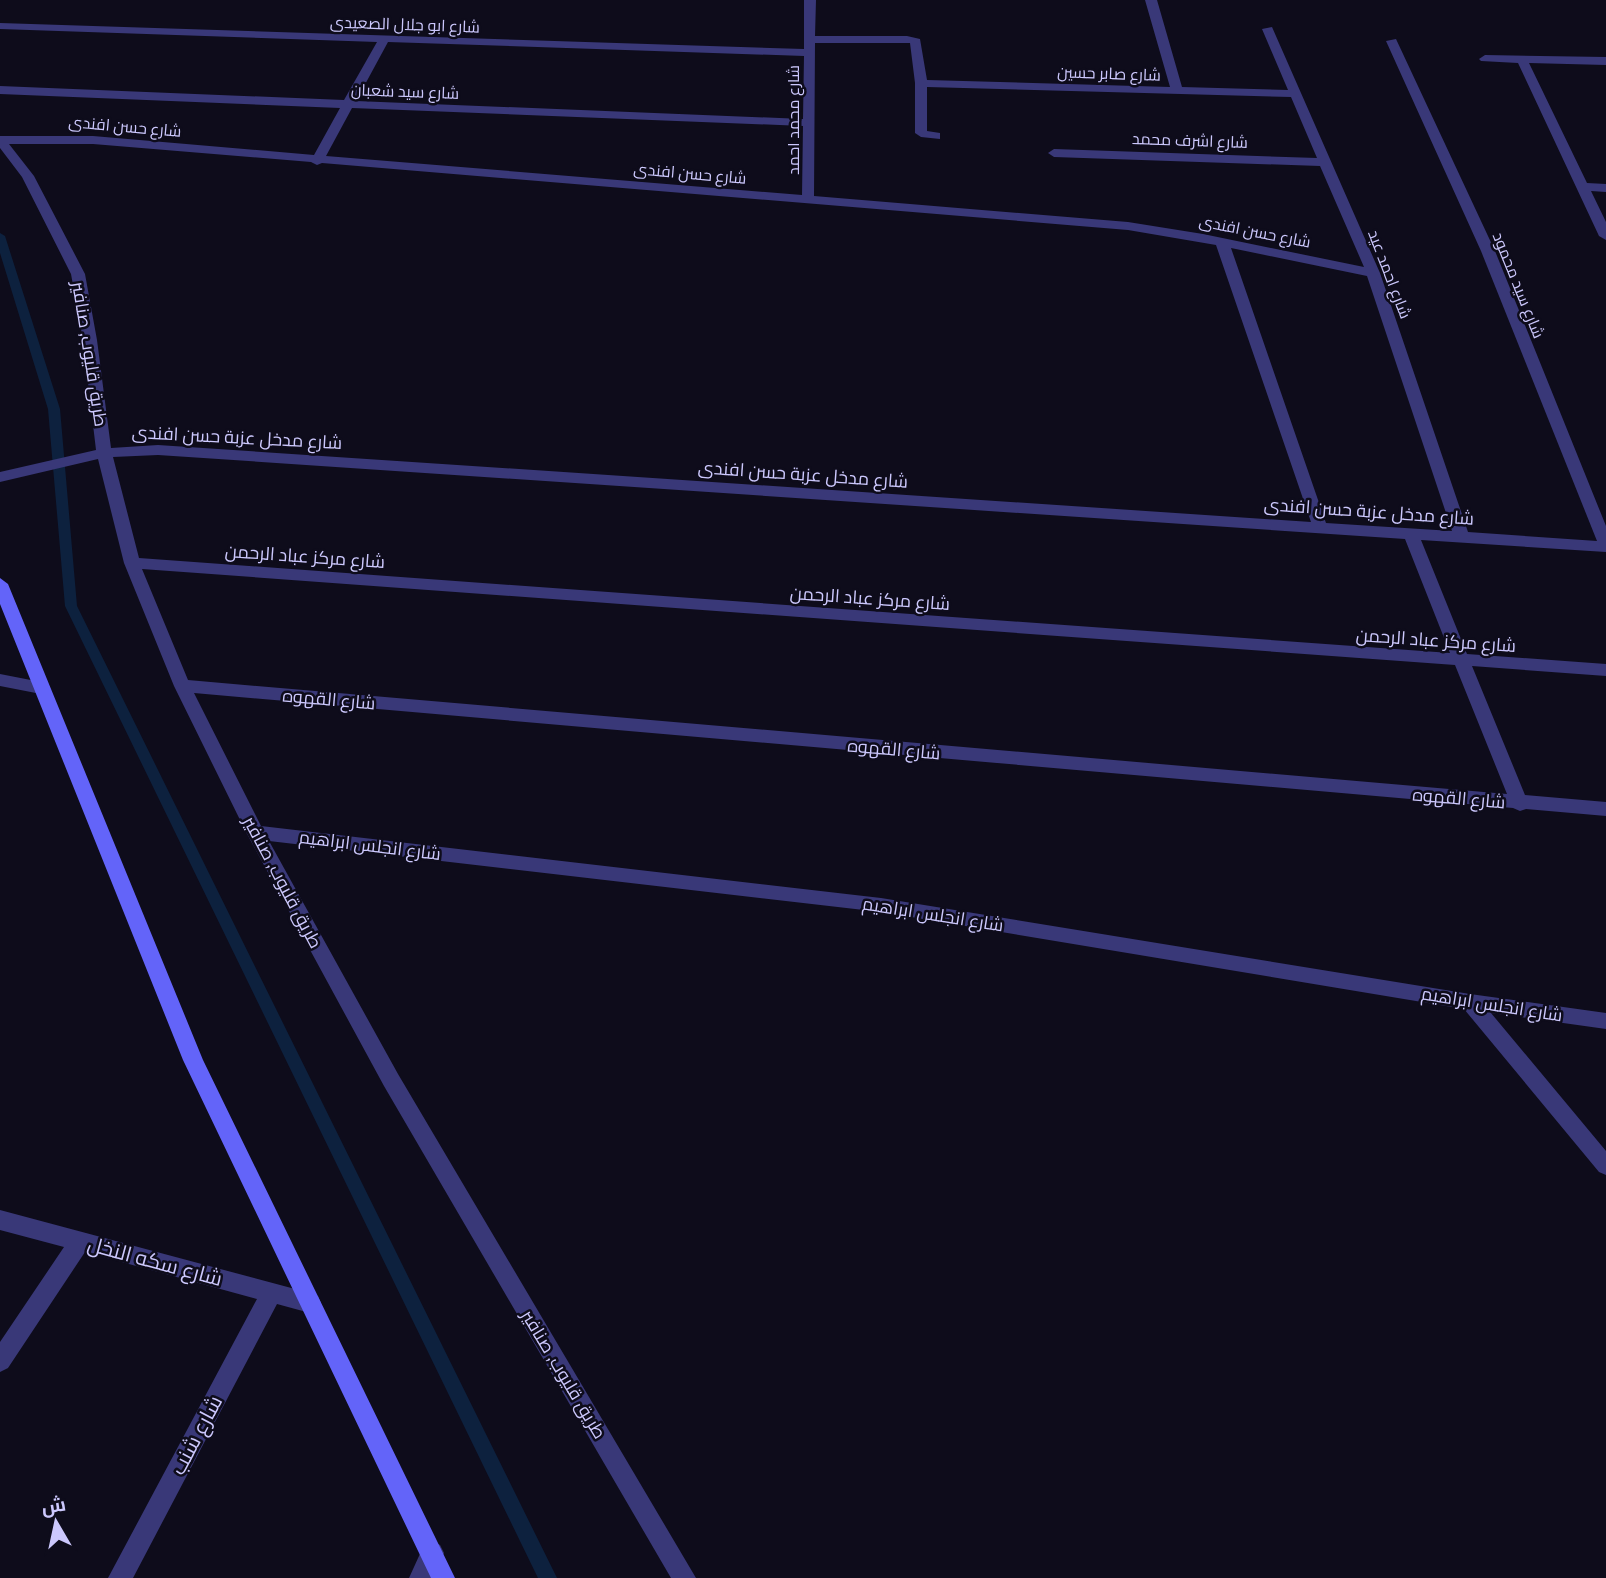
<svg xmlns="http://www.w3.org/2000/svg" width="1606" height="1578" font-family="'Archivo Narrow',Cairo,sans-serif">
  <rect width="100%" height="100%" fill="#0e0c1b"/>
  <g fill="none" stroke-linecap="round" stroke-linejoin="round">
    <path fill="#0d213e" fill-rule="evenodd" d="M 0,233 L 5,236 L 60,409 L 77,606 L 557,1578 L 538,1578 L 65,606 L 48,409 L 0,253 Z"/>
    <g fill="#393878" fill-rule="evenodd">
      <path d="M 804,0 L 816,0 L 815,36 L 907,36 L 920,39 L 927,80 L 1170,87 L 1145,0 L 1157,0 L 1182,87 L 1288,90 L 1262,29 L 1272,27 L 1380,273 L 1468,532 L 1597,541 L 1481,251 L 1386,41 L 1396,39 L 1495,251 L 1606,526 L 1606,552 L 1421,540 L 1467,654 L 1606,664 L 1606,676 L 1472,666 L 1525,795 L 1606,802 L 1606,816 L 1526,809 L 1520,811 L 1513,808 L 194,693 L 261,826 L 881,898 L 1470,994 L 1606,1013 L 1606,1029 L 1491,1013 L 1606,1151 L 1606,1175 L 1599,1172 L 1464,1009 L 881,912 L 269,841 L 398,1074 L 696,1578 L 671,1578 L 384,1086 L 246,832 L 174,686 L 124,563 L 98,459 L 0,482 L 0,472 L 96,450 L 83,340 L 71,274 L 22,177 L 0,148 L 0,136 L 93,136 L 314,155 L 340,108 L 0,94 L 0,86 L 344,100 L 377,42 L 0,29 L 0,23 L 804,49 ZM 388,42 L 804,56 L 803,119 L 356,101 ZM 815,43 L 910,43 L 915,83 L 915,133 L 921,137 L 940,139 L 940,133 L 927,131 L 927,87 L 1291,97 L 1317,158 L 1054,149 L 1048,153 L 1054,157 L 1320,166 L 1364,267 L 1203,234 L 1128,222 L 814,196 ZM 352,108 L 803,126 L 802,195 L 326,156 ZM 9,144 L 93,144 L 311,162 L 317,165 L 322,163 L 1128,230 L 1216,245 L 1311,522 L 158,445 L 111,448 L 97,340 L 85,274 L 34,176 ZM 1231,248 L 1367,276 L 1452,531 L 1326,523 ZM 158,455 L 1405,539 L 1450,653 L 139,558 L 113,457 ZM 142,569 L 1455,665 L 1507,794 L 188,680 Z"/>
      <path d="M 1485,55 L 1606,57 L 1606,65 L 1529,63 L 1587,183 L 1606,184 L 1606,192 L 1591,191 L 1606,222 L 1606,240 L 1599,236 L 1518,63 L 1481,61 L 1479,59 Z"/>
      <path d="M 0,674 L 41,682 L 49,688 L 41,694 L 0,686 Z"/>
      <path d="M 0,1210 L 310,1293 L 318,1296 L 321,1303 L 318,1310 L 310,1313 L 277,1304 L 133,1578 L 108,1578 L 257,1299 L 85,1252 L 8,1368 L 0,1372 L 0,1342 L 64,1247 L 0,1230 Z"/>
      <path d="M 432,1541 L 440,1545 L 444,1553 L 433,1578 L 409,1578 L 424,1545 Z"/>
    </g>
    <path fill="#6364f9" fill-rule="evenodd" d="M 0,578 L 8,584 L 203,1060 L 455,1578 L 431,1578 L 183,1060 L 0,604 Z"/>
  </g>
  <g text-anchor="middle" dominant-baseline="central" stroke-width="5" stroke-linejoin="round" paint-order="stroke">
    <g font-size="16" fill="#ccc8fd" stroke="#0e0c1b">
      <text transform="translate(405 24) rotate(2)">شارع ابو جلال الصعيدى</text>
      <text transform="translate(1109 73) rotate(2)">شارع صابر حسين</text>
      <text transform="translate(405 91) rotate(2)">شارع سيد شعبان</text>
      <text transform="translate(793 120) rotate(-90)">شارع محمد احمد</text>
      <text transform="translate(125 126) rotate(5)">شارع حسن افندى</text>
      <text transform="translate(1190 140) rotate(2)">شارع اشرف محمد</text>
      <text transform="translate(690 173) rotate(5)">شارع حسن افندى</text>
      <text transform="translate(1255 231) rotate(11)">شارع حسن افندى</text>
      <text transform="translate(1390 274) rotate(69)">شارع احمد عيد</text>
      <text transform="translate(1519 285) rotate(68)">شارع سيد محمود</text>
    </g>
    <g font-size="18" fill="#ccc8fd" stroke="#0e0c1b">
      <text transform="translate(90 354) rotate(81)">طريق قليوب, صنافير</text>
      <text transform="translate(237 437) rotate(3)">شارع مدخل عزبة حسن افندى</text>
      <text transform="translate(803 474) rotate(4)">شارع مدخل عزبة حسن افندى</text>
      <text transform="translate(1369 511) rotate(4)">شارع مدخل عزبة حسن افندى</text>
      <text transform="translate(305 556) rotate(4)">شارع مركز عباد الرحمن</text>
      <text transform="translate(870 598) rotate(4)">شارع مركز عباد الرحمن</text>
      <text transform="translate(1436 640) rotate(4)">شارع مركز عباد الرحمن</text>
      <text transform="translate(329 699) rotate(5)">شارع القهوه</text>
      <text transform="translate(894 749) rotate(5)">شارع القهوه</text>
      <text transform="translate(1459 798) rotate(5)">شارع القهوه</text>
      <text transform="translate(370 845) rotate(7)">شارع انجلس ابراهيم</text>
      <text transform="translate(283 882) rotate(62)">طريق قليوب, صنافير</text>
      <text transform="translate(933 914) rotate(9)">شارع انجلس ابراهيم</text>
      <text transform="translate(1492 1004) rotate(9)">شارع انجلس ابراهيم</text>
      <text transform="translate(564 1374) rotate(59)">طريق قليوب, صنافير</text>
    </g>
    <g font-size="21" fill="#ccc8fd" stroke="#0e0c1b">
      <text transform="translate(155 1261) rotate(15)">شارع سكه النخل</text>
      <text transform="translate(196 1435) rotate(-62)">شارع شنب</text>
    </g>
  </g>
  <g transform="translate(56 1522) rotate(351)" stroke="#0e0c1b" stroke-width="5" paint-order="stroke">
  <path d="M0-5L12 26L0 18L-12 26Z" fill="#ccc8fd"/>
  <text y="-10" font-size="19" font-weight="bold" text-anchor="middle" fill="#ccc8fd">ش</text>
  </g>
</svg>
